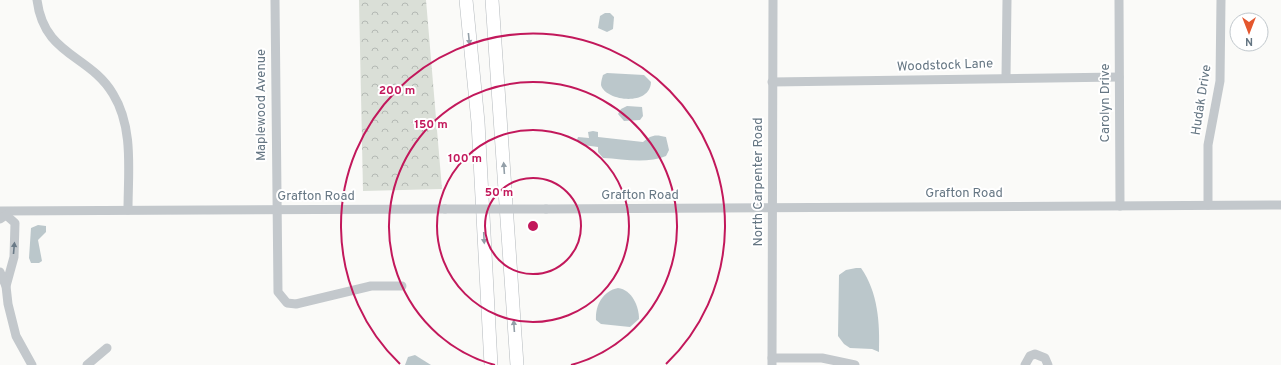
<svg xmlns="http://www.w3.org/2000/svg" width="1281" height="365" font-family="Overpass,sans-serif">
  <defs>
    <pattern id="forest-crowns" width="20" height="18" patternUnits="userSpaceOnUse"><rect width="20" height="18" fill="#dadfd7"/><path d="M2 6a3 3 0 1 1 6 0M12 15a3 3 0 1 1 6 0" fill="none" stroke="#b4b9b4"/></pattern>
  </defs>
  <rect width="100%" height="100%" fill="#fafaf8"/>
  <path fill="url(#forest-crowns)" d="M 359,0 L 426,0 L 442,189 L 363,191 Z"/>
  <g fill="#bbc7cb">
    <path d="M 605,13 L 610,13 L 614,17 L 613,29 L 607,32 L 598,28 L 600,16 Z"/>
    <path d="M 607,73 L 644,75 L 651,82 C 650,107 605,101 601,85 C 601,82 602,78 603,75 Z"/>
    <path d="M 627,106 L 642,107 L 643,116 L 640,120 L 624,121 L 618,114 L 621,109 Z"/>
    <path d="M 593,131 L 598,132 L 598,137 L 643,142 C 651,135 655,134 666,137 L 669,150 L 666,156 C 647,164 623,159 603,158 L 598,152 L 598,147 L 583,145 L 577,140 L 578,137 L 589,138 L 588,132 Z"/>
    <path d="M 38,225 L 46,226 L 46,232 L 38,240 L 42,261 L 39,263 L 31,263 L 29,258 L 31,228 Z"/>
    <path d="M 856,268 L 861,268 C 878,292 880,323 879,352 L 872,349 L 850,348 L 844,344 L 838,336 L 839,275 L 846,270 Z"/>
    <path d="M 618,288 C 632,290 639,306 639,319 L 630,327 L 601,324 L 596,320 C 595,305 603,291 618,288 Z"/>
    <path d="M 415,355 L 431,365 L 405,365 L 408,357 Z"/>
  </g>
  <g fill="none" stroke-linecap="round" stroke-linejoin="round">
    <defs>
      <g id="highway">
        <path d="M 466,0 L 478,122 L 491,365"/>
        <path d="M 492,0 L 517,365"/>
      </g>
    </defs>
    <use href="#highway" stroke="#b4b9bd" stroke-width="14"/>
    <g stroke="#c3c8cc" stroke-width="9">
      <path d="M 37,0 C 44,56 89,54 113,94 C 134,128 128,172 128,210"/>
      <path d="M 275,0 L 278,292 L 287,303 L 296,304 L 371,286 L 402,286"/>
      <path d="M 1119,0 L 1120,206"/>
      <path d="M 1006,77 L 1007,0"/>
      <path d="M 772,82 L 1119,77"/>
      <path d="M 1208,205 L 1208,145 L 1220,81 L 1221,0"/>
      <path d="M 546,209 L 1281,205"/>
      <path d="M 0,211 L 445,209"/>
      <path d="M 0,219 L 6,215 L 15,223 L 14,257 L 6,286 L 8,304 L 16,336 L 32,365"/>
      <path d="M 0,272 L 6,286"/>
      <path d="M 772,358 L 822,358 L 855,365"/>
      <path d="M 87,365 L 107,348"/>
      <path d="M 772,365 L 773,0"/>
      <path d="M 1025,365 L 1030,356 L 1035,354 L 1045,358 L 1048,365"/>
    </g>
    <use href="#highway" stroke="#fff" stroke-width="13"/>
    <path stroke="#c3c8cc" stroke-width="9" d="M 445,209 L 546,209"/>
  </g>
  <defs><path id="oneway-solid" d="M-6-.8H1V-3.2L6.5 0L1 3.2V.8H-6Z"/></defs>
  <g fill="#939fa8">
    <use href="#oneway-solid" transform="translate(469 39) rotate(84)"/>
    <use href="#oneway-solid" transform="translate(504 168) rotate(-94)"/>
    <use href="#oneway-solid" transform="translate(484 238) rotate(87)"/>
    <use href="#oneway-solid" transform="translate(514 326) rotate(-94)"/>
  </g>
  <use fill="#6a7a87" href="#oneway-solid" transform="translate(14 248) rotate(-85)"/>
  <g fill="none" stroke="#c2185b" stroke-width="2">
    <circle cx="533" cy="226" r="48"/>
    <circle cx="533" cy="226" r="96"/>
    <path d="M495 365A144 144 0 1 1 571 365"/>
    <path d="M400 364A192 192 0 1 1 666 364"/>
  </g>
  <g text-anchor="middle" dominant-baseline="central" stroke-width="4" stroke-linejoin="round" paint-order="stroke">
    <g font-size="13" fill="#657683" stroke="#fff">
      <text transform="translate(945 66) rotate(-2)">Woodstock Lane</text>
      <text transform="translate(1202 100) rotate(-81)">Hudak Drive</text>
      <text transform="translate(1106 103) rotate(-90)">Carolyn Drive</text>
      <text transform="translate(262 105) rotate(-90)">Maplewood Avenue</text>
      <text transform="translate(759 182) rotate(-90)">North Carpenter Road</text>
      <text x="964" y="194">Grafton Road</text>
      <text x="640" y="196">Grafton Road</text>
      <text x="316" y="197">Grafton Road</text>
    </g>
  </g>
  <circle cx="533" cy="226" r="6" fill="#c2185b" stroke="#fff" stroke-width="2"/>
  <g font-size="12" text-anchor="middle" font-weight="bold" fill="#c2185b" stroke="#fff" stroke-width="4" stroke-linejoin="round" paint-order="stroke">
    <text x="397" y="94">200 m</text>
    <text x="431" y="128">150 m</text>
    <text x="465" y="162">100 m</text>
    <text x="499" y="196">50 m</text>
  </g>
  <g transform="translate(1249 32) rotate(180)"><circle r="19" fill="#ffffff" stroke="#c1c8cd"/>
  <path d="M0-3L7 15L0 10L-7 15Z" fill="#e4572e"/>
  <text y="-6" font-size="11" font-weight="bold" text-anchor="middle" fill="#657683">N</text>
  </g>
</svg>
